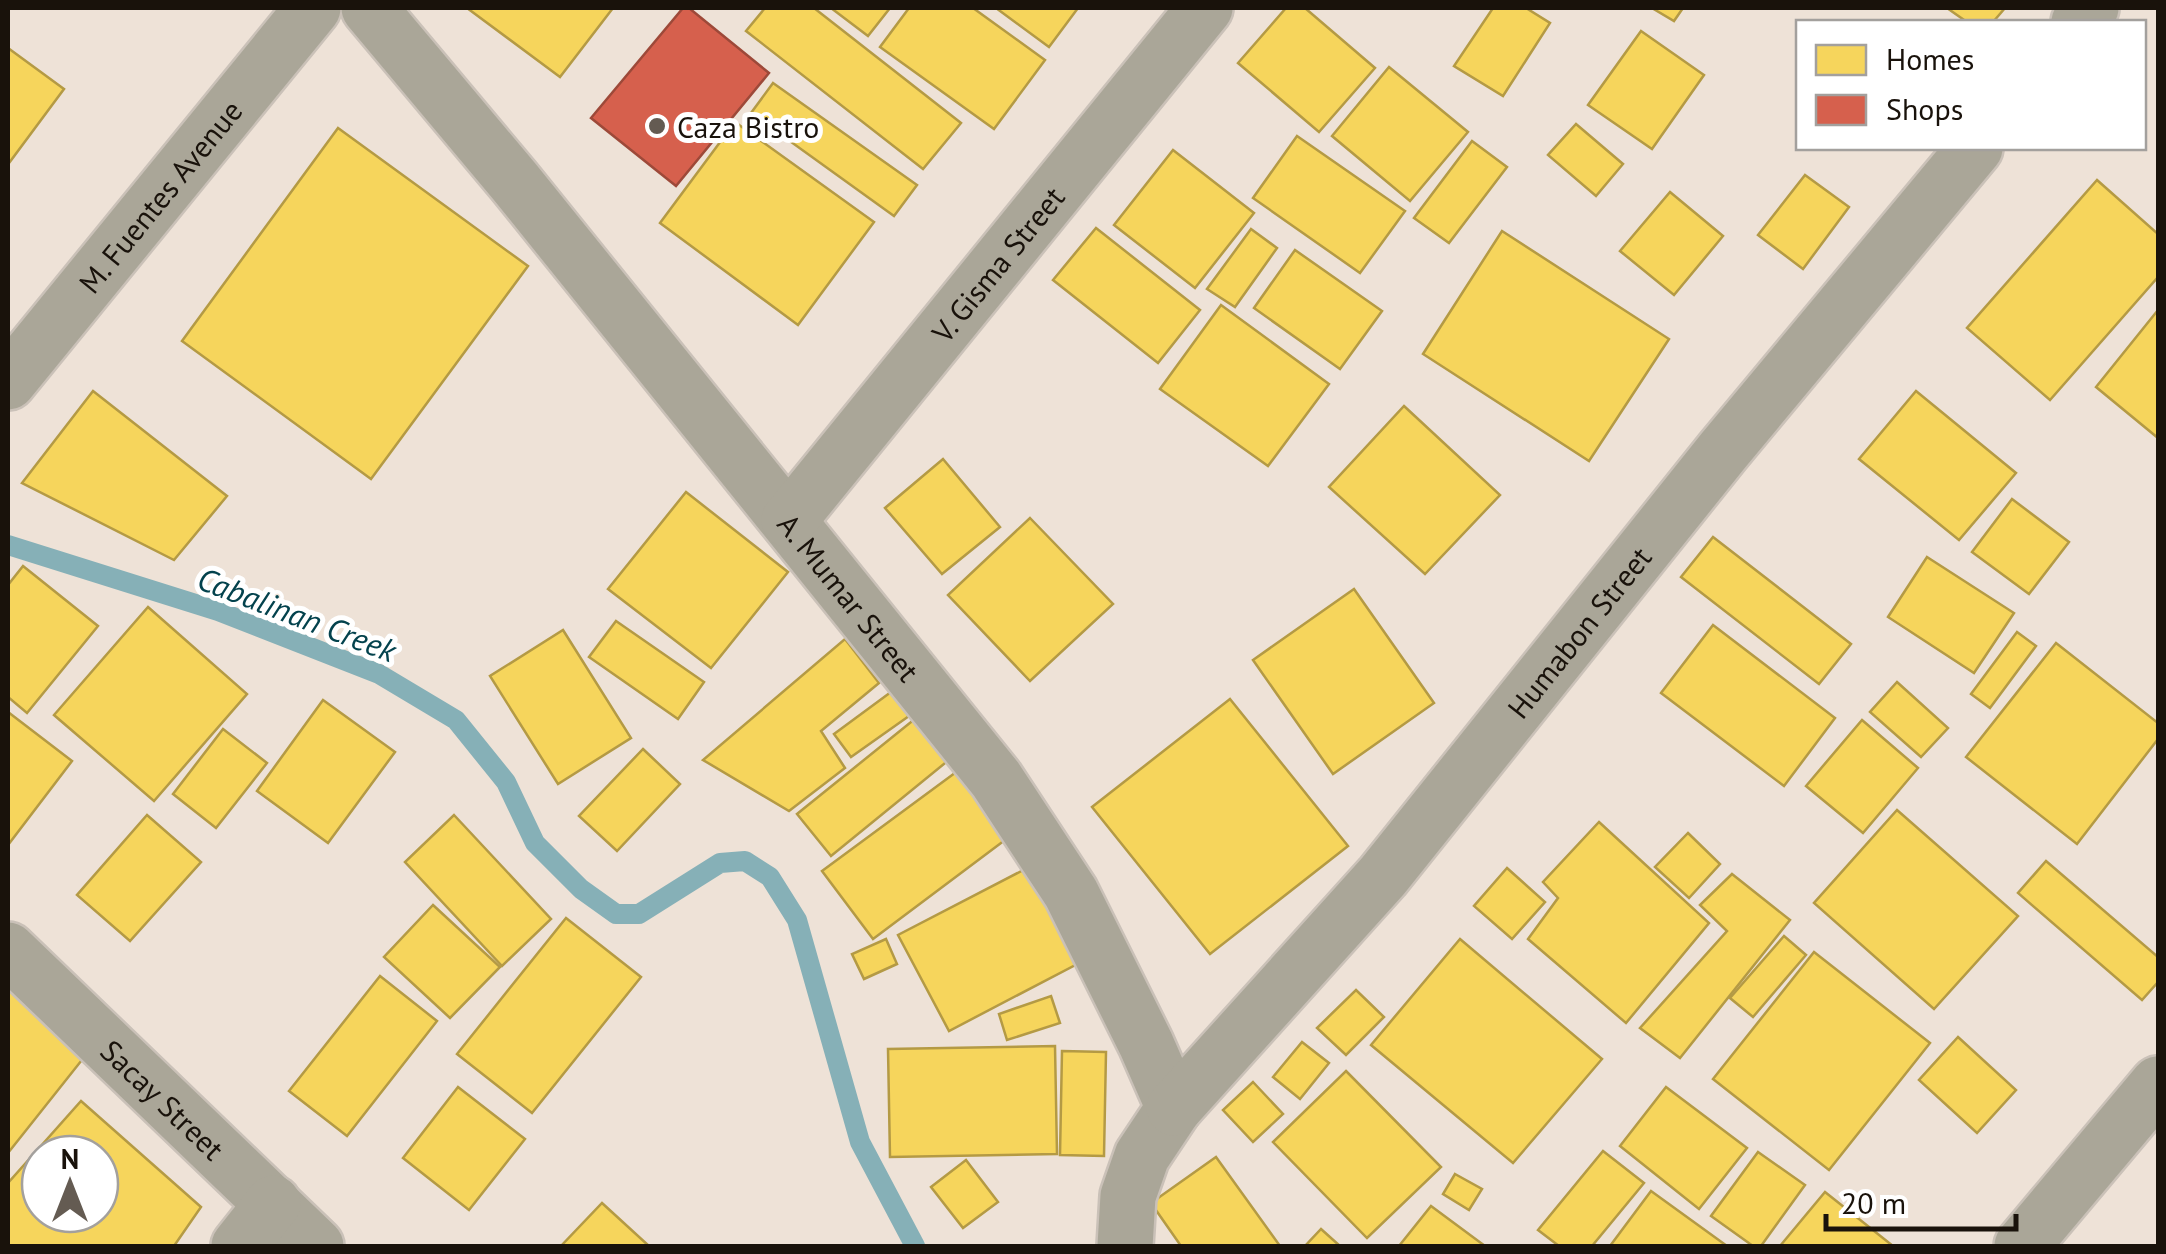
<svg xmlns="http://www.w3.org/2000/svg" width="2166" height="1254" font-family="'PT Sans',sans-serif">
  <rect width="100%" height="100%" fill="#eee2d7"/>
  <g fill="#f6d55c" stroke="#b49a44" stroke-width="2.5" fill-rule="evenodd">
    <path d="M 467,8 L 613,8 L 560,77 Z"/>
    <path d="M 765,8 L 814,8 L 961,123 L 923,169 L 746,31 Z"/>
    <path d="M 831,8 L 890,8 L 868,36 Z"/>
    <path d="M 909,8 L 973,8 L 1045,60 L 994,129 L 880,47 Z"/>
    <path d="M 996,8 L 1078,8 L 1049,47 Z"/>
    <path d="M 1286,8 L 1305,8 L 1375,68 L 1319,132 L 1238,63 Z"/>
    <path d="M 1493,8 L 1526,8 L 1550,23 L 1503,96 L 1454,66 Z"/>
    <path d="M 1652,8 L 1683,8 L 1674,21 Z"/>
    <path d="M 1947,8 L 2005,8 L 1993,22 L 1967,22 Z"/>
    <path d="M 1641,31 L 1704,75 L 1652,149 L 1588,105 Z"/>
    <path d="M 8,48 L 64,89 L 9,163 L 8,162 Z"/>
    <path d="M 1389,67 L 1468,132 L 1410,201 L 1332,136 Z"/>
    <path d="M 773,83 L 917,185 L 894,216 L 751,113 Z"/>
    <path d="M 735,122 L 874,222 L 798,325 L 660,223 Z"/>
    <path d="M 1576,124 L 1623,164 L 1596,196 L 1548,155 Z"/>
    <path d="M 338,128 L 528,266 L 371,479 L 182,341 Z"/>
    <path d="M 1297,136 L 1405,211 L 1360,273 L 1253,198 Z"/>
    <path d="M 1472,141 L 1507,167 L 1449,243 L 1414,218 Z"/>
    <path d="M 1173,150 L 1254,213 L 1195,288 L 1114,225 Z"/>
    <path d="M 1805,175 L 1849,207 L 1803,269 L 1758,235 Z"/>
    <path d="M 2097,180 L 2158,234 L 2158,277 L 2050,400 L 1967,328 Z"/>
    <path d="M 1670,192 L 1723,236 L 1674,295 L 1620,251 Z"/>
    <path d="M 1096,228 L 1200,310 L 1158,363 L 1053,280 Z"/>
    <path d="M 1251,229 L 1277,248 L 1235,307 L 1207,289 Z"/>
    <path d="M 1502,231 L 1669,339 L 1589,461 L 1423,354 Z"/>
    <path d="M 1295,250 L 1382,311 L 1340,369 L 1254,308 Z"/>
    <path d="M 1221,305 L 1329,384 L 1268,466 L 1160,389 Z"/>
    <path d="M 2158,310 L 2158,438 L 2096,387 Z"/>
    <path d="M 93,391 L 227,496 L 174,560 L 22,483 Z"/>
    <path d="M 1916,391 L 2016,473 L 1959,540 L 1859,459 Z"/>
    <path d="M 1404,406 L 1500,495 L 1425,574 L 1329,487 Z"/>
    <path d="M 943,459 L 1000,527 L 942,574 L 885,508 Z"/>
    <path d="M 686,492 L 788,572 L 711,668 L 608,589 Z"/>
    <path d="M 2012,499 L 2069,542 L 2029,594 L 1972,552 Z"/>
    <path d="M 1030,518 L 1113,604 L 1030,681 L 948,595 Z"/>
    <path d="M 1713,537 L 1851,644 L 1819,684 L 1681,577 Z"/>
    <path d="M 1927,557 L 2014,613 L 1974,673 L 1888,617 Z"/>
    <path d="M 23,566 L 98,626 L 27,713 L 8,697 L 8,585 Z"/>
    <path d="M 1354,589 L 1434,703 L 1333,774 L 1253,660 Z"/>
    <path d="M 148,607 L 247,694 L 154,801 L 54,715 Z"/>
    <path d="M 616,621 L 704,682 L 678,719 L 589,657 Z"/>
    <path d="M 1713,625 L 1835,718 L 1784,786 L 1661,693 Z"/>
    <path d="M 563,630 L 631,738 L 558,784 L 490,676 Z"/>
    <path d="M 2017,632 L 2036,646 L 1990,708 L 1971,694 Z"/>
    <path d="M 845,639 L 879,683 L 821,731 L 845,768 L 789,811 L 703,760 Z"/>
    <path d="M 2056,643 L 2158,723 L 2158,739 L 2077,844 L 1966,757 Z"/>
    <path d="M 1897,682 L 1948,728 L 1921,757 L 1870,712 Z"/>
    <path d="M 891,692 L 909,716 L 851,757 L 834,734 Z"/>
    <path d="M 1230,699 L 1348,846 L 1210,954 L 1092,807 Z"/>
    <path d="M 323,700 L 395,752 L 328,843 L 257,791 Z"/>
    <path d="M 8,712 L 72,761 L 8,845 Z"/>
    <path d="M 916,718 L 950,759 L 831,856 L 797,814 Z"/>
    <path d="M 1862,720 L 1918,768 L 1863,833 L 1806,786 Z"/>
    <path d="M 223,729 L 267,763 L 216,828 L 173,794 Z"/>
    <path d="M 643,749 L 680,784 L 617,851 L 579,816 Z"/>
    <path d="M 963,767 L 1013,834 L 873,939 L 822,871 Z"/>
    <path d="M 1897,810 L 2018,916 L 1934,1009 L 1814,903 Z"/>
    <path d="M 147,815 L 201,862 L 130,941 L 77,895 Z"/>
    <path d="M 454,815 L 551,919 L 502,966 L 405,862 Z"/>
    <path d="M 1599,822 L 1709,923 L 1626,1023 L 1528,939 L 1558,898 L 1543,882 Z"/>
    <path d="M 1688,833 L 1720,864 L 1689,898 L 1655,867 Z"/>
    <path d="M 2046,861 L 2158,957 L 2158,982 L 2142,1000 L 2018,893 Z"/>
    <path d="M 1033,865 L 1083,961 L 949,1031 L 898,935 Z"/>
    <path d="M 1507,868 L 1545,902 L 1512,939 L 1474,906 Z"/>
    <path d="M 1732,874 L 1790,920 L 1680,1058 L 1640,1028 L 1727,931 L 1700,905 Z"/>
    <path d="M 433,905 L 500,967 L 450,1018 L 384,957 Z"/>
    <path d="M 566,918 L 641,977 L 532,1113 L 457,1054 Z"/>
    <path d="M 1784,936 L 1806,955 L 1753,1017 L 1730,998 Z"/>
    <path d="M 886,939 L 897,964 L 864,979 L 852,954 Z"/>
    <path d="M 1460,939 L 1602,1059 L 1513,1163 L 1371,1045 Z"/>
    <path d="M 1814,952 L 1930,1043 L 1829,1170 L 1713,1079 Z"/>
    <path d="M 380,976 L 437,1021 L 347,1136 L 289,1091 Z"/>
    <path d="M 8,978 L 93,1046 L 8,1153 Z"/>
    <path d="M 1356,990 L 1384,1017 L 1346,1055 L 1317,1028 Z"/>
    <path d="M 1051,996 L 1060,1023 L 1007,1040 L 999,1014 Z"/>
    <path d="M 1958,1037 L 2016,1090 L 1977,1133 L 1919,1080 Z"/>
    <path d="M 1302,1042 L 1329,1063 L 1300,1099 L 1273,1077 Z"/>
    <path d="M 1055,1046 L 1057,1154 L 890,1157 L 888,1049 Z"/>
    <path d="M 1062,1051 L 1106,1052 L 1104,1156 L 1060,1155 Z"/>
    <path d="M 1346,1071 L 1441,1167 L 1367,1238 L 1273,1142 Z"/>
    <path d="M 1253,1082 L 1283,1114 L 1253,1142 L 1223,1110 Z"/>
    <path d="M 458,1087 L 525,1139 L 469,1210 L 403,1158 Z"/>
    <path d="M 1666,1087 L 1747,1148 L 1699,1209 L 1620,1146 Z"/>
    <path d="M 81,1101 L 201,1207 L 174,1246 L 8,1246 L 8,1183 ZM 40,1154 L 100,1154 L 100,1214 L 40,1214 Z"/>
    <path d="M 1603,1151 L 1644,1183 L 1592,1246 L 1559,1246 L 1538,1230 Z"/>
    <path d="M 1758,1152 L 1805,1185 L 1761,1246 L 1753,1246 L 1711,1216 Z"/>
    <path d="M 1216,1157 L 1280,1246 L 1181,1246 L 1151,1203 Z"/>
    <path d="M 966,1160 L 998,1202 L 963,1228 L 931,1187 Z"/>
    <path d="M 1455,1174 L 1482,1189 L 1469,1210 L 1443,1194 Z"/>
    <path d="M 1651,1191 L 1727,1246 L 1610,1246 Z"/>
    <path d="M 1825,1192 L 1893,1246 L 1780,1246 Z"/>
    <path d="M 602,1203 L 649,1246 L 561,1246 Z"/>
    <path d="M 1431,1206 L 1485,1246 L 1399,1246 Z"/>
    <path d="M 1321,1229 L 1340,1246 L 1305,1246 Z"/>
  </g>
  <path fill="#d6604d" stroke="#9d4939" stroke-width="2.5" d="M 683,8 L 689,8 L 769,73 L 676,186 L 591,118 Z"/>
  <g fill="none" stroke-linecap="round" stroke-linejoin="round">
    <path stroke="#86b0b7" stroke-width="20" d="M 8,545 L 218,611 L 379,674 L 456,720 L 506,782 L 535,843 L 581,889 L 616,914 L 639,914 L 720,863 L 745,861 L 770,877 L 797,920 L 860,1142 L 915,1246"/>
    <defs>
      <g id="minor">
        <path id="s1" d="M 369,8 L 514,181 L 996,779 L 1071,893 L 1146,1044 L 1174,1108 L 1142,1156 L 1128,1196 L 1125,1246"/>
        <path d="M 2079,22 L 2091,8"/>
        <path id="s2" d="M 8,382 L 313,8"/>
        <path id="s3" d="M 789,520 L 1205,8"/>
        <path id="s4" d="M 8,950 L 316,1246"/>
        <path id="s5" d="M 1174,1108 L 1383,876 L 1723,451 L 1975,148"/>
        <path d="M 239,1246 L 273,1203"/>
        <path d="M 2022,1246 L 2158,1084"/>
      </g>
    </defs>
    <use href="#minor" stroke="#cac1b8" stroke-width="60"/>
    <use href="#minor" stroke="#aaa698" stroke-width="55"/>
  </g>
  <circle fill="#645b52" stroke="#fff" stroke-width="4" cx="657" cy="126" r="10"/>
  <g text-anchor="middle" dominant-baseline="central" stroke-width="10" stroke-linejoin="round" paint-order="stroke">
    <g font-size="30" fill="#19120b" stroke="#fff" text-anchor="start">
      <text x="677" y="126">Caza Bistro</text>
    </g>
    <g font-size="30" fill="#19120b" stroke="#fff">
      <text stroke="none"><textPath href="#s2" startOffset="240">M. Fuentes Avenue</textPath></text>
      <text stroke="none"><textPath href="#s3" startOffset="330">V. Gisma Street</textPath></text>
      <text stroke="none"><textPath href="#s1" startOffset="760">A. Mumar Street</textPath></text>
      <text stroke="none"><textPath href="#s5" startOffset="625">Humabon Street</textPath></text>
      <text stroke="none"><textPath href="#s4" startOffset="215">Sacay Street</textPath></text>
    </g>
    <g font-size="32" font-style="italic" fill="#03424d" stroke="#fff">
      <text transform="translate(297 614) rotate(21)">Cabalinan Creek</text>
    </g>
  </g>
  <rect width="2166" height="1254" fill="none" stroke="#19120b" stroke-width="20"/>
  <rect x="1796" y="20" width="350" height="130" fill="#ffffff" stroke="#a3a09d" stroke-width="2.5"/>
  <rect x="1816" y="45" width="50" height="30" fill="#f6d55c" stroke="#a3a09d" stroke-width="2.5"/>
  <text x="1886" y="70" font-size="30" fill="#19120b">Homes</text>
  <rect x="1816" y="95" width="50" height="30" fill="#d6604d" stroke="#a3a09d" stroke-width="2.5"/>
  <text x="1886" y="120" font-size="30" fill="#19120b">Shops</text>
  <g transform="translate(70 1184)"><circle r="48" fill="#ffffff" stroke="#a3a09d" stroke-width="2.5"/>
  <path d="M0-8L18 38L0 25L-18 38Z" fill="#645b52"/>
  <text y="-15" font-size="28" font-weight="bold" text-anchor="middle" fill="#19120b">N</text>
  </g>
  <path d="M1826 1214v15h190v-15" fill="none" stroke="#19120b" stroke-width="5"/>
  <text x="1841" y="1214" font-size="30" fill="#19120b" stroke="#ffffff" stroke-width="8" paint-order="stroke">20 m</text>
</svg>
